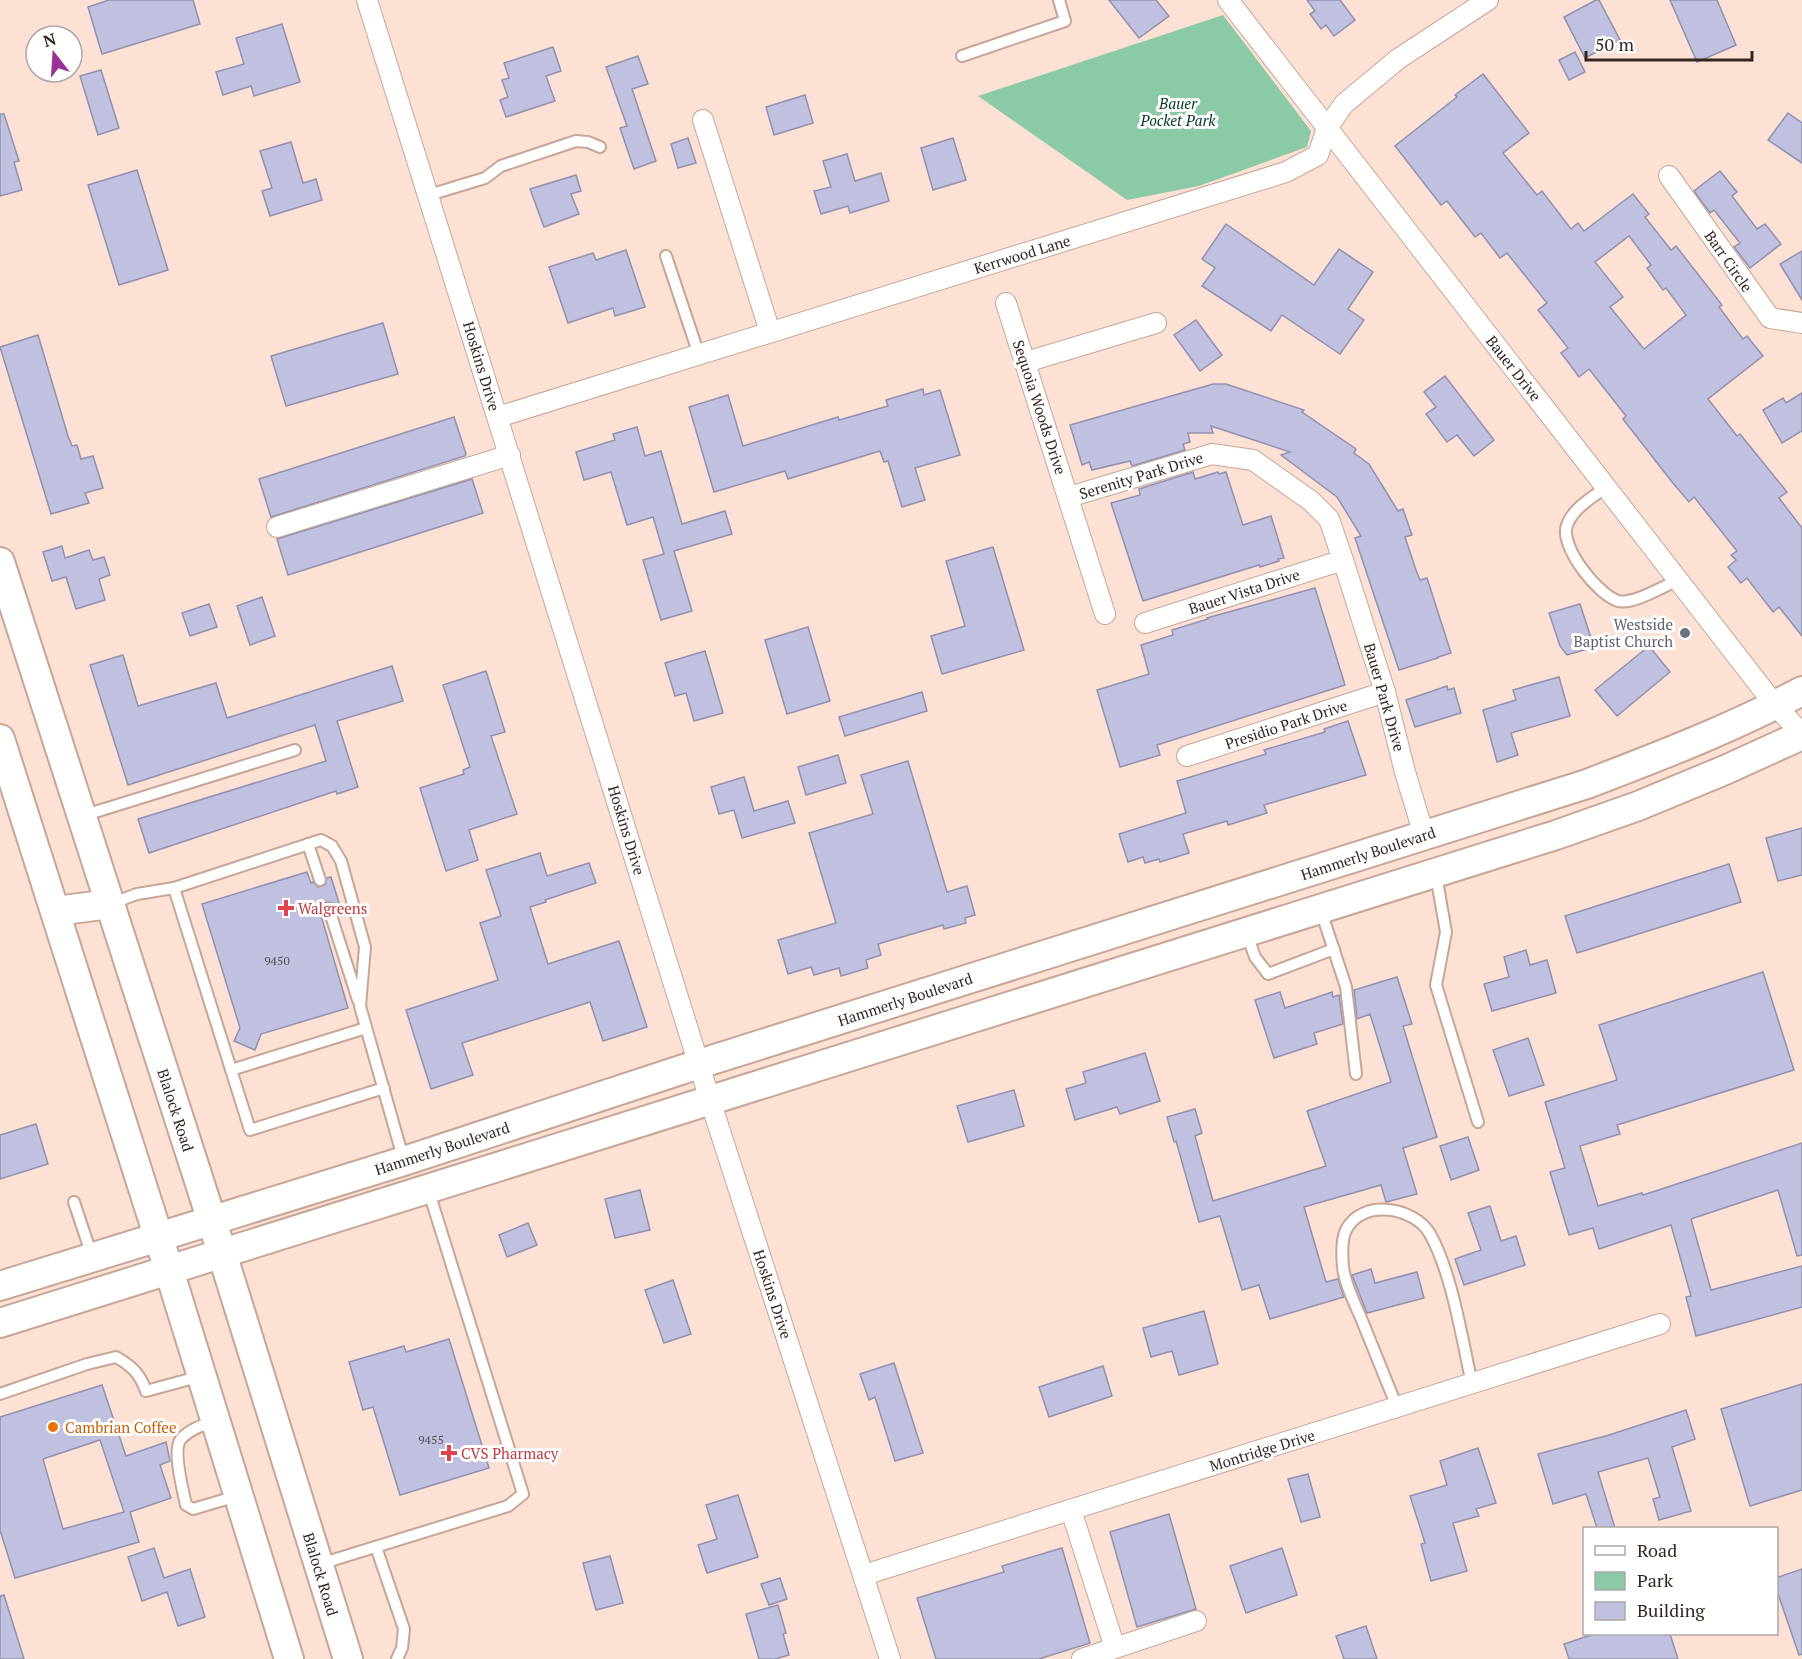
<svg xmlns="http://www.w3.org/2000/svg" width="1802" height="1659" font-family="'PT Serif',serif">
  <rect width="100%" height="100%" fill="#fde1d5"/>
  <path fill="#8bcaa6" d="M 1223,15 L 1311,131 L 1307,147 L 1199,186 L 1127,200 L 978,96 Z"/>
  <g fill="#c0c0e0" stroke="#9091af" stroke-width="1.5" fill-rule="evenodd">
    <path d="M 109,0 L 193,0 L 200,24 L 102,54 L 88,7 Z"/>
    <path d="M 1109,0 L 1156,0 L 1169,16 L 1139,38 Z"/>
    <path d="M 1307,0 L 1340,0 L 1355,20 L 1334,36 L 1326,25 L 1321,29 L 1310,14 L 1315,11 Z"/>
    <path d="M 1596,0 L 1599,0 L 1620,40 L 1585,58 L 1564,17 Z"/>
    <path d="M 1670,0 L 1717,0 L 1736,45 L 1697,62 Z"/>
    <path d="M 282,24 L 300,82 L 254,96 L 251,86 L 223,95 L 216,72 L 244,64 L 236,38 Z"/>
    <path d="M 553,47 L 561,71 L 546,76 L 555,101 L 506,117 L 500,100 L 508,97 L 502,80 L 509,78 L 504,63 Z"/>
    <path d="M 1575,52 L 1585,72 L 1569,80 L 1559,60 Z"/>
    <path d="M 638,56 L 648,84 L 632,89 L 656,161 L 634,169 L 620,128 L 627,126 L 606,67 Z"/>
    <path d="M 101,70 L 119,128 L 98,135 L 80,76 Z"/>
    <path d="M 1483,74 L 1529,133 L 1503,153 L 1537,195 L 1542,191 L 1571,229 L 1578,223 L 1584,231 L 1633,194 L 1649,214 L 1645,217 L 1671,250 L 1676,246 L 1722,305 L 1719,307 L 1743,339 L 1747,336 L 1763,356 L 1708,399 L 1737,436 L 1740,434 L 1787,492 L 1779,498 L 1802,528 L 1802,636 L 1779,607 L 1773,612 L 1747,578 L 1741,583 L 1728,567 L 1736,560 L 1731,555 L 1737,551 L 1694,497 L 1689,502 L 1672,482 L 1623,419 L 1626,416 L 1589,369 L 1579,377 L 1571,366 L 1561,353 L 1568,348 L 1538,310 L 1547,303 L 1507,253 L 1500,258 L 1481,233 L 1475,237 L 1447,201 L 1441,205 L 1395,146 L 1457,97 L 1455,95 ZM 1629,236 L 1651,265 L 1647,268 L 1663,290 L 1666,288 L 1686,315 L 1644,349 L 1610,307 L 1623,297 L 1595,262 Z"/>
    <path d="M 805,95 L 813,123 L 774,135 L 766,107 Z"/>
    <path d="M 1788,113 L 1802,123 L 1802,163 L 1768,140 Z"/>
    <path d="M 0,114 L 4,114 L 19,161 L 14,162 L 22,190 L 0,196 Z"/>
    <path d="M 688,138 L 696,163 L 678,168 L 671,144 Z"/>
    <path d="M 953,138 L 966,180 L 933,190 L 921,148 Z"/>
    <path d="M 291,142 L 303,183 L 316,179 L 322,200 L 270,216 L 262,191 L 272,188 L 260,151 Z"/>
    <path d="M 847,154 L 855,181 L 881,173 L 889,201 L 850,213 L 848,206 L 821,214 L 814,191 L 831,187 L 823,161 Z"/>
    <path d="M 137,170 L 168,270 L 119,285 L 88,185 Z"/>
    <path d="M 1720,171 L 1737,192 L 1732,196 L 1757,229 L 1765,224 L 1781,244 L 1750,268 L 1734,247 L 1740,243 L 1714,210 L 1710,213 L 1694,191 Z"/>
    <path d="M 576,175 L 581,191 L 571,194 L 579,214 L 544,227 L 530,189 Z"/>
    <path d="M 1226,224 L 1314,285 L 1339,249 L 1373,272 L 1348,309 L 1364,320 L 1340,354 L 1282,315 L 1271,331 L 1202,286 L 1215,268 L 1202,259 Z"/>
    <path d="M 626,250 L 645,307 L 615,316 L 613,308 L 568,323 L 549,267 L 593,253 L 596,260 Z"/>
    <path d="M 1802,251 L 1802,300 L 1780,264 Z"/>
    <path d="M 1196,320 L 1222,355 L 1200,371 L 1174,335 Z"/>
    <path d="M 383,323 L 398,374 L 286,406 L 271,356 Z"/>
    <path d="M 38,335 L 68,436 L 72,446 L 77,445 L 81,459 L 93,456 L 103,488 L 85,493 L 89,503 L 51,514 L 0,347 Z"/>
    <path d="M 1445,376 L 1494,440 L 1474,456 L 1457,435 L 1447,442 L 1426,414 L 1436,407 L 1424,392 Z"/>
    <path d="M 1213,384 L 1226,384 L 1304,410 L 1302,412 L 1356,449 L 1354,453 L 1369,464 L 1398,511 L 1403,509 L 1412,535 L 1405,537 L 1416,570 L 1420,580 L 1427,578 L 1451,653 L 1438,657 L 1438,658 L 1399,670 L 1355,538 L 1361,536 L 1337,497 L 1281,455 L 1290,452 L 1211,426 L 1213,433 L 1188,433 L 1190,442 L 1183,444 L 1185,450 L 1132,466 L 1130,461 L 1092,470 L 1089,462 L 1082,465 L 1070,425 Z"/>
    <path d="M 923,389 L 924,395 L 940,390 L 960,455 L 915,468 L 925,500 L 902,507 L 888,461 L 884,462 L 880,451 L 788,479 L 785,471 L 714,492 L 689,407 L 728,395 L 743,446 L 838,417 L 839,420 L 888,406 L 886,400 Z"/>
    <path d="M 1802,393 L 1802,431 L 1782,443 L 1763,410 L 1783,398 L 1786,403 Z"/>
    <path d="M 454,417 L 466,454 L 465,456 L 271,517 L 259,479 Z"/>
    <path d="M 637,427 L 645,456 L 661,451 L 682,524 L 725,511 L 732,534 L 674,551 L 692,611 L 661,620 L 643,560 L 664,554 L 653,517 L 627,525 L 611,472 L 584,480 L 576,452 L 615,440 L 613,434 Z"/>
    <path d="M 1193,472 L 1195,479 L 1218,472 L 1219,474 L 1226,472 L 1243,525 L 1271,516 L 1284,558 L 1278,559 L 1279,561 L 1260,567 L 1259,565 L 1143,601 L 1111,503 L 1140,495 L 1139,489 Z"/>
    <path d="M 472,479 L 483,513 L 288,575 L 277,539 Z"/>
    <path d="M 62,546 L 65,558 L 89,550 L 93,560 L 104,557 L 110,575 L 99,579 L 105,600 L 76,609 L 66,577 L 52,581 L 43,552 Z"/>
    <path d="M 993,547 L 1024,650 L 942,674 L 931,636 L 965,626 L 946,561 Z"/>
    <path d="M 1315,588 L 1345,685 L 1157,745 L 1160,755 L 1120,767 L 1097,690 L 1149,674 L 1141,645 L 1173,635 L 1172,630 L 1208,619 L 1207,618 Z"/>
    <path d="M 262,597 L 275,636 L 250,645 L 237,606 Z"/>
    <path d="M 209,604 L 217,627 L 190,636 L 182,613 Z"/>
    <path d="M 1580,604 L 1594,647 L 1567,655 L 1560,646 L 1549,613 Z"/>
    <path d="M 808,627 L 830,701 L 787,714 L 765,640 Z"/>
    <path d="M 1649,646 L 1670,672 L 1617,716 L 1595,690 Z"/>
    <path d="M 705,651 L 723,713 L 694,721 L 686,693 L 675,696 L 665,663 Z"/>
    <path d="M 123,655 L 138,706 L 216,683 L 227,718 L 392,666 L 403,701 L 337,721 L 358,787 L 337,794 L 336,791 L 149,853 L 138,819 L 326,761 L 315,725 L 128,785 L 90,665 Z"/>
    <path d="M 486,671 L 505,732 L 491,736 L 517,814 L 469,830 L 478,860 L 446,871 L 420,788 L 464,774 L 463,770 L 470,767 L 443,685 Z"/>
    <path d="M 1559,677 L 1570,716 L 1511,733 L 1518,755 L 1497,762 L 1483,710 L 1516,700 L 1513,690 Z"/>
    <path d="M 1447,686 L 1448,690 L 1454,688 L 1461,713 L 1415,727 L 1406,700 Z"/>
    <path d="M 922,692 L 927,711 L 845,736 L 839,717 Z"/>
    <path d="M 1348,721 L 1366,775 L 1264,805 L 1267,813 L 1228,825 L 1227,821 L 1183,834 L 1189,853 L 1160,862 L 1159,859 L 1145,863 L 1143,857 L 1128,862 L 1119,834 L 1186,813 L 1177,781 L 1266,754 L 1264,750 L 1325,732 L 1324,729 Z"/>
    <path d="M 838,755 L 846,783 L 806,795 L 798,767 Z"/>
    <path d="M 908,761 L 947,892 L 967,886 L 975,915 L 965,918 L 966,923 L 944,929 L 943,925 L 878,944 L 881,955 L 866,960 L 868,968 L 841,976 L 839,968 L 814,975 L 811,967 L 788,974 L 778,940 L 836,923 L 809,833 L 873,814 L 861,775 Z"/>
    <path d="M 744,777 L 754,811 L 788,801 L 795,823 L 742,838 L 734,810 L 719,814 L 711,787 Z"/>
    <path d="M 1802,828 L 1802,875 L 1778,881 L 1766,838 Z"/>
    <path d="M 540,853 L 547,876 L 589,863 L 596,883 L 545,900 L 546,902 L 530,907 L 548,964 L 619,941 L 647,1027 L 603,1041 L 590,1002 L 462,1043 L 473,1075 L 431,1089 L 406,1010 L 498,980 L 480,923 L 501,916 L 486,870 Z"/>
    <path d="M 1729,864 L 1741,902 L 1577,953 L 1565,916 Z"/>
    <path d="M 307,872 L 311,883 L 313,882 L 318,887 L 325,885 L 327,878 L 331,877 L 340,906 L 336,907 L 334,903 L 327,902 L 323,904 L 322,911 L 320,912 L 348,1008 L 261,1034 L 255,1050 L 234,1041 L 240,1028 L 202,904 Z"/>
    <path d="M 1526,950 L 1530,965 L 1547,960 L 1556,993 L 1492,1011 L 1484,984 L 1509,977 L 1504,957 Z"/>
    <path d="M 1763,972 L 1794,1070 L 1617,1125 L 1620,1134 L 1580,1146 L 1598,1206 L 1642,1193 L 1643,1195 L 1802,1143 L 1802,1255 L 1797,1256 L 1778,1190 L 1691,1219 L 1711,1290 L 1802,1266 L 1802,1307 L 1696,1336 L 1686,1297 L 1691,1296 L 1671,1225 L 1599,1249 L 1593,1228 L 1569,1235 L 1550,1172 L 1565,1168 L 1545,1102 L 1617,1080 L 1599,1025 Z"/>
    <path d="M 1397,977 L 1412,1024 L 1403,1026 L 1437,1137 L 1403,1148 L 1417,1194 L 1386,1202 L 1381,1185 L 1304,1207 L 1326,1282 L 1338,1279 L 1344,1297 L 1270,1319 L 1259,1285 L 1242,1290 L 1220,1216 L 1199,1222 L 1176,1141 L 1174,1142 L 1167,1117 L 1195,1109 L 1202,1133 L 1195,1136 L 1213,1201 L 1326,1166 L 1307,1111 L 1391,1082 L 1370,1014 L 1357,1019 L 1354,990 Z"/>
    <path d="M 1280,992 L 1285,1008 L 1332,992 L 1333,997 L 1339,995 L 1343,1024 L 1314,1033 L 1317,1044 L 1274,1058 L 1255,1000 Z"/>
    <path d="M 1528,1038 L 1544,1085 L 1509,1096 L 1493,1050 Z"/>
    <path d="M 1145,1053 L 1160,1101 L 1120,1114 L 1117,1107 L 1075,1120 L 1066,1089 L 1086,1083 L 1083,1072 Z"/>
    <path d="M 1014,1090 L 1024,1126 L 968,1142 L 957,1106 Z"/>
    <path d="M 36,1124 L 48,1164 L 0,1179 L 0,1135 Z"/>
    <path d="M 1468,1137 L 1479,1170 L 1451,1180 L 1440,1146 Z"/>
    <path d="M 640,1190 L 650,1230 L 615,1238 L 605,1199 Z"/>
    <path d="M 1490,1206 L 1501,1241 L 1516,1236 L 1525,1265 L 1464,1285 L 1455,1259 L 1481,1250 L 1468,1213 Z"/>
    <path d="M 528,1223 L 537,1245 L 507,1257 L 499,1235 Z"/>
    <path d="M 1371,1269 L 1375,1283 L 1417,1272 L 1424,1298 L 1367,1313 L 1352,1275 Z"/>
    <path d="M 673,1280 L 691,1334 L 664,1343 L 645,1290 Z"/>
    <path d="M 1204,1311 L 1218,1364 L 1179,1375 L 1172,1351 L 1151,1357 L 1143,1328 Z"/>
    <path d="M 449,1339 L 489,1468 L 400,1495 L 373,1407 L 363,1410 L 349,1362 L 404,1346 L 406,1352 Z"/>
    <path d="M 894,1363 L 923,1453 L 895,1461 L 875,1397 L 869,1400 L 860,1374 Z"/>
    <path d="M 1103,1366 L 1112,1396 L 1049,1417 L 1039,1387 Z"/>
    <path d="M 1802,1384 L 1802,1490 L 1750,1506 L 1721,1409 Z"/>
    <path d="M 102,1385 L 126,1456 L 166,1442 L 170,1461 L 160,1465 L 171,1498 L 130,1512 L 139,1542 L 15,1578 L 0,1530 L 0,1417 ZM 100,1440 L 124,1512 L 63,1529 L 43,1459 Z"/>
    <path d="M 1686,1410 L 1695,1439 L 1672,1447 L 1691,1511 L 1659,1520 L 1653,1499 L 1660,1497 L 1648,1458 L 1598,1472 L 1615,1528 L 1597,1528 L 1586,1494 L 1553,1504 L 1538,1454 L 1609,1435 Z"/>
    <path d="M 1478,1448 L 1496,1503 L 1476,1509 L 1479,1516 L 1453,1523 L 1467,1571 L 1431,1581 L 1421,1544 L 1425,1543 L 1410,1496 L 1447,1485 L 1440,1461 Z"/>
    <path d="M 1308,1474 L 1320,1517 L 1301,1522 L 1288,1479 Z"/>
    <path d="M 738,1495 L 758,1557 L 707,1573 L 698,1545 L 717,1539 L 706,1505 Z"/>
    <path d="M 1169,1514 L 1196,1609 L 1137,1627 L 1110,1532 Z"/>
    <path d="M 154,1548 L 164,1578 L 190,1569 L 205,1617 L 178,1626 L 167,1592 L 142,1601 L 128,1557 Z"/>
    <path d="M 1062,1548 L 1090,1643 L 1039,1659 L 936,1659 L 917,1598 L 1004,1572 L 1002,1566 Z"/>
    <path d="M 1282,1548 L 1297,1595 L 1246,1613 L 1230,1566 Z"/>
    <path d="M 610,1556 L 623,1603 L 596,1610 L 583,1563 Z"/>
    <path d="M 1802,1569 L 1802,1654 L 1799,1655 L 1776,1588 L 1776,1578 Z"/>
    <path d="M 780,1578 L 787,1599 L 769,1605 L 761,1584 Z"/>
    <path d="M 4,1595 L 24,1659 L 0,1659 L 0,1596 Z"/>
    <path d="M 778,1605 L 786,1633 L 783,1634 L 789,1655 L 775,1659 L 759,1659 L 746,1614 Z"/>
    <path d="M 1366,1626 L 1377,1659 L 1344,1659 L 1336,1636 Z"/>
    <path d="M 1594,1634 L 1670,1634 L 1678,1659 L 1569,1659 L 1564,1644 Z"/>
  </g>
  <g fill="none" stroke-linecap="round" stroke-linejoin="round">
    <defs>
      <g id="service">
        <path d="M 962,56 L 1065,21 L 1059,0"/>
        <path d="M 429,195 L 485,178 L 501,166 L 576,141 L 588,142 L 600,147"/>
        <path d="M 666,256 L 699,355"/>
        <path d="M 1606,487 C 1592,498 1573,508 1567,525 C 1559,546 1598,595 1618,601 C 1633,605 1664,586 1678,580"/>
        <path d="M 82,816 L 295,750"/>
        <path d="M 308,844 L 320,880"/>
        <path d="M 1436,875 L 1446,932 L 1436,985 L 1478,1122"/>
        <path d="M 174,888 L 250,1130 L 384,1088"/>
        <path d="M 110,904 L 137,894 L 174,888 L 321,840 L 332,846 L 341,861 L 365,947 L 360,1006 L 404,1161"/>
        <path d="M 329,909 L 358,1000"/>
        <path d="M 1321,911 L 1346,987 L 1356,1074"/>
        <path d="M 1247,934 L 1255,957 L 1268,974 L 1334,949"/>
        <path d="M 231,1070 L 366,1028"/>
        <path d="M 74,1202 L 92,1256"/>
        <path d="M 0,1394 L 87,1364 L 116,1357 C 132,1366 140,1374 146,1391 L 201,1376"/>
        <path d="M 1397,1407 C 1385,1378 1373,1348 1361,1318 C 1354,1302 1345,1284 1343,1267 C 1342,1256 1341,1240 1346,1230 C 1362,1198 1415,1207 1430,1234 C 1452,1273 1462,1339 1472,1384"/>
        <path d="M 215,1421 C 203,1425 190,1429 181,1439 C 172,1449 183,1491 186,1505 L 193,1509 L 237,1496"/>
        <path d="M 376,1547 L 404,1629 L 402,1648 L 397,1659"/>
        <path d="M 320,1564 L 508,1506 L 523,1494 L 428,1189"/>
      </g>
      <g id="minor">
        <path d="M 367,0 L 710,1100 L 890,1659"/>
        <path d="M 1228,0 L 1775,705 L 1802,734"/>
        <path d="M 703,120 L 770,332"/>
        <path d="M 1669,176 L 1770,318 L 1802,323"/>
        <path d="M 1006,303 L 1105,614"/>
        <path d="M 1026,362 L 1156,323"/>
        <path d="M 498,417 L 1286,172 L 1318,155 L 1327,128 L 1344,104 L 1398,59 L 1488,0"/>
        <path d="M 1069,497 L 1212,454 L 1253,460 L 1311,501 L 1329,519 L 1343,560 L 1385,692 L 1405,772 L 1424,835"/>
        <path d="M 277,527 L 510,455"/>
        <path d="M 1145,623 L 1343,560"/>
        <path d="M 1187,756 L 1385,692"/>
        <path d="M 1071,1510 L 1115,1648"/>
        <path d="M 864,1575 L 1660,1324"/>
        <path d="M 1082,1659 L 1196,1621"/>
      </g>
      <g id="secondary">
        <path d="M 0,562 L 212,1221 L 348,1659"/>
        <path d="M 0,739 L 169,1270 L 289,1659"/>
        <path d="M 56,911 L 110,904"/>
        <path d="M 0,1286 L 404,1161 L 699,1064 L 1587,784 C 1660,756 1733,728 1802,691"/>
        <path d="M 0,1323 L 1556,835 L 1638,806 L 1725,770 L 1802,735"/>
      </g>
    </defs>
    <use href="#service" stroke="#c7a697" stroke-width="14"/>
    <use href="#minor" stroke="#c7a697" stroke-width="22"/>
    <use href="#secondary" stroke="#c7a697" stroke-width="32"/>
    <use href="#service" stroke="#fff" stroke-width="10"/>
    <use href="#minor" stroke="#fff" stroke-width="20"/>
    <use href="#secondary" stroke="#fff" stroke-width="28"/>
  </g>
  <circle fill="#6b7280" stroke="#fff" stroke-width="2" cx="1685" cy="633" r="6"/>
  <g fill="#e0444e" stroke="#fff" stroke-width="2">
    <path d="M283 899h6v6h6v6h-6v6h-6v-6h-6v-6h6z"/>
    <path d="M446 1444h6v6h6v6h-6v6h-6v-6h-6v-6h6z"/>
  </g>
  <circle fill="#e8710a" stroke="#fff" stroke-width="2" cx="53" cy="1427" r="6"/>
  <g text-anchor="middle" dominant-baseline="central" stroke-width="6" stroke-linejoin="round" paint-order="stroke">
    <g font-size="12" fill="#564c51">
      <text x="277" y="960">9450</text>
      <text x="431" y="1439">9455</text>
    </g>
    <g font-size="15" font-style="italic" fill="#013921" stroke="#fff">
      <text x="1178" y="103">Bauer<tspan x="1178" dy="17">Pocket Park</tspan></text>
    </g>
    <g font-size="15" fill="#332621" stroke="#fff">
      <text transform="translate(1022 254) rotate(-17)">Kerrwood Lane</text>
      <text transform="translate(1729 261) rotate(55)">Barr Circle</text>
      <text transform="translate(482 366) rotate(73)">Hoskins Drive</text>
      <text transform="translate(1514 368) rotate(52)">Bauer Drive</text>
      <text transform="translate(1040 407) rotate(72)">Sequoia Woods Drive</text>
      <text transform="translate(1141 475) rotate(-17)">Serenity Park Drive</text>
      <text transform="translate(1244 591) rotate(-18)">Bauer Vista Drive</text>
      <text transform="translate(1385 697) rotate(74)">Bauer Park Drive</text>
      <text transform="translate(1286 724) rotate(-18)">Presidio Park Drive</text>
      <text transform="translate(627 830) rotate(73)">Hoskins Drive</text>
      <text transform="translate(1368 853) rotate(-18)">Hammerly Boulevard</text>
      <text transform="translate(905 999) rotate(-18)">Hammerly Boulevard</text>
      <text transform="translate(176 1110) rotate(72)">Blalock Road</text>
      <text transform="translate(442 1148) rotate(-18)">Hammerly Boulevard</text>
      <text transform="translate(773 1294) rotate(72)">Hoskins Drive</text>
      <text transform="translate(1262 1450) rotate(-17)">Montridge Drive</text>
      <text transform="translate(321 1574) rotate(73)">Blalock Road</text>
    </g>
    <g font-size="15" fill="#5b616d" stroke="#fff" text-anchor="end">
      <text x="1673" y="624">Westside<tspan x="1673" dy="17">Baptist Church</tspan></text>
    </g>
    <g font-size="15" fill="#be3a42" stroke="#fff" text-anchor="start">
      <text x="298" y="908">Walgreens</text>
      <text x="461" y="1453">CVS Pharmacy</text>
    </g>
    <g font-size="15" fill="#c56008" stroke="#fff" text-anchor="start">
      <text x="65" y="1427">Cambrian Coffee</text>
    </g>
  </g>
  <rect x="1583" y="1527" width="195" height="108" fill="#ffffff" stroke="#ada8a6" stroke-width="1.5"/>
  <rect x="1595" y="1546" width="30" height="9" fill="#ffffff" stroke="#ada8a6" stroke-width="1.5"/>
  <text x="1637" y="1557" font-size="18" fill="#332621">Road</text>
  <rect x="1595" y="1572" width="30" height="18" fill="#8bcaa6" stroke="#ada8a6" stroke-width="1.5"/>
  <text x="1637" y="1587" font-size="18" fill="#332621">Park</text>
  <rect x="1595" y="1602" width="30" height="18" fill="#c0c0e0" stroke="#ada8a6" stroke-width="1.5"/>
  <text x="1637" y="1617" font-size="18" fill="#332621">Building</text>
  <g transform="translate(54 54) rotate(343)"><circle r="28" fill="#ffffff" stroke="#ada8a6" stroke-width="1.5"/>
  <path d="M0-4.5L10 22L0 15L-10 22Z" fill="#993296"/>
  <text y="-9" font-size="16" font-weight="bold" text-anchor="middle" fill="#332621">N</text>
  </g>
  <path d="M1586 51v9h166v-9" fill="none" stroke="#332621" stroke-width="3"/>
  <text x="1595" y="51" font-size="18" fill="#332621" stroke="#ffffff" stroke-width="4.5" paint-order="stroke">50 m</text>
</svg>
